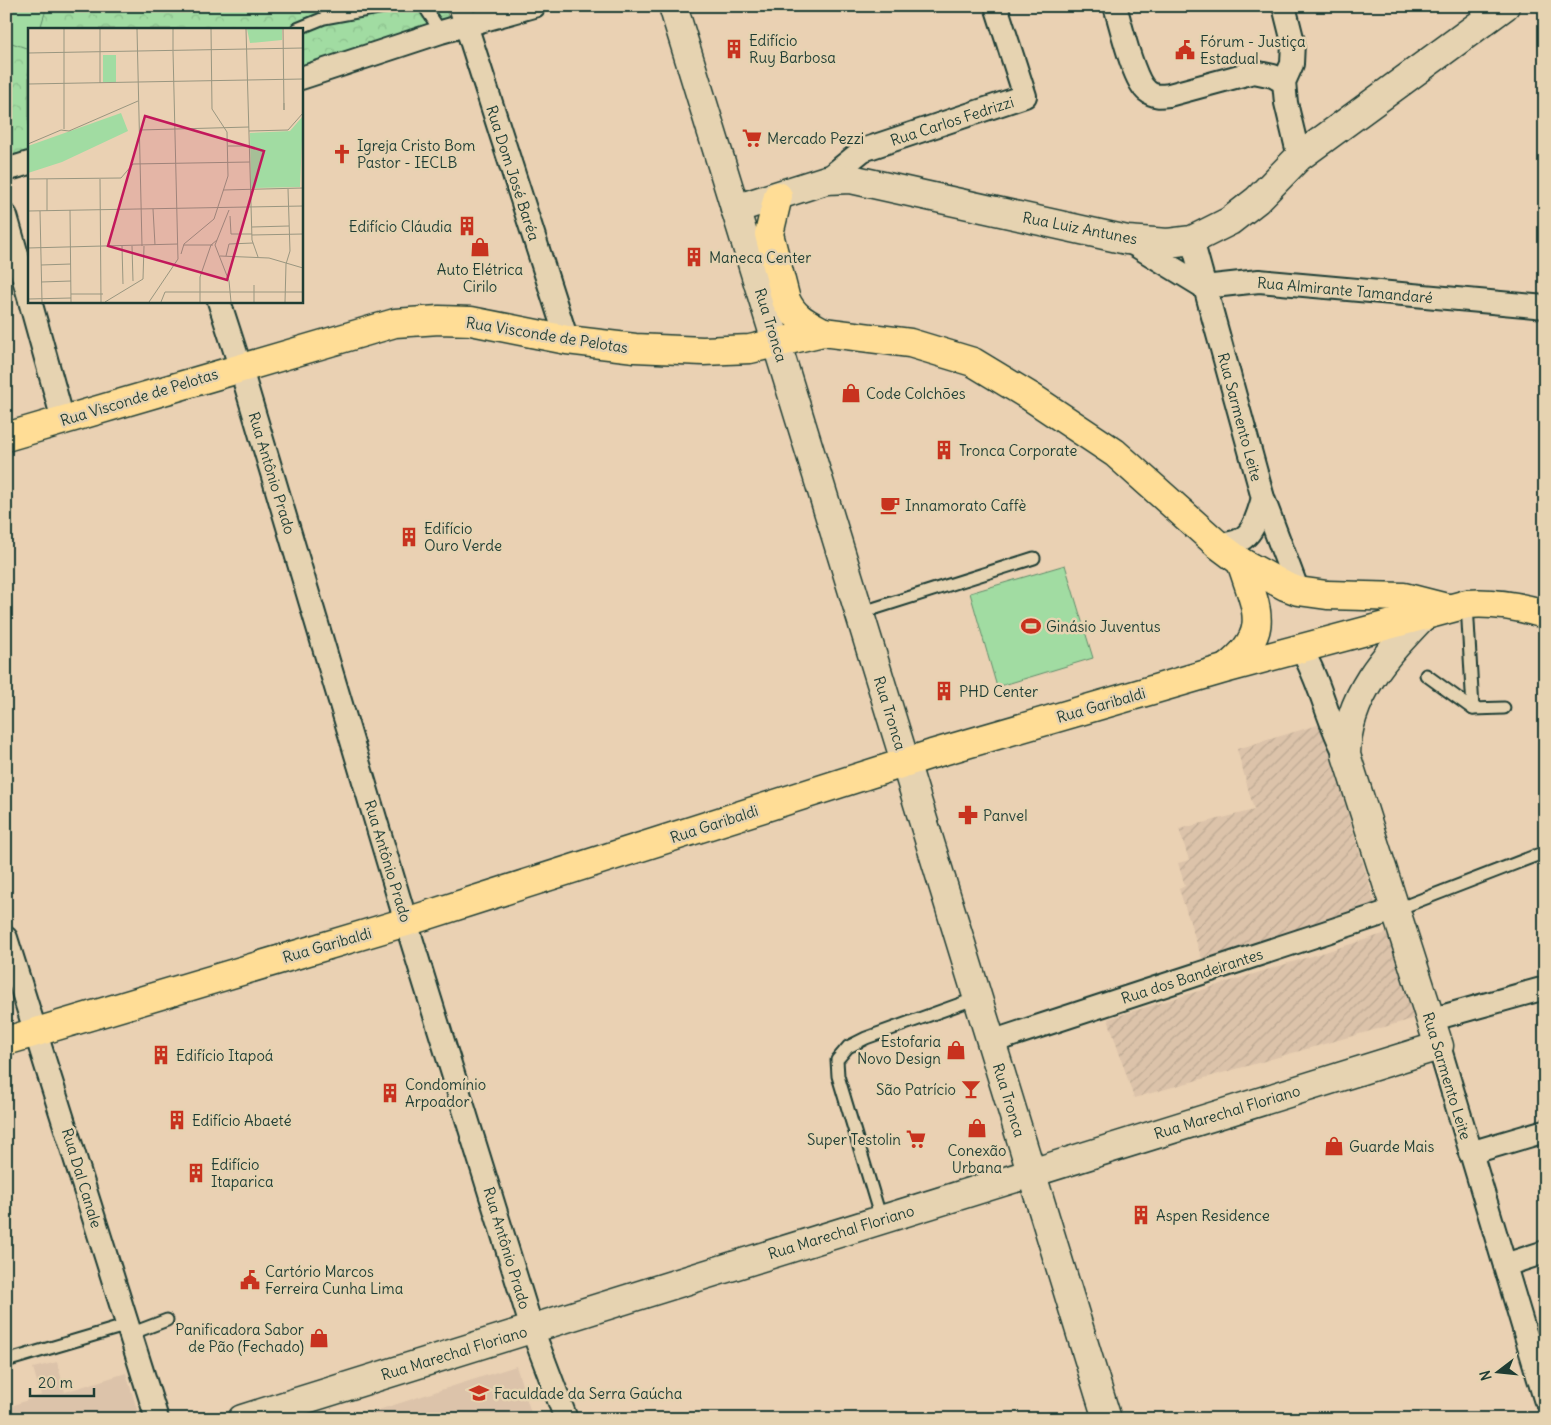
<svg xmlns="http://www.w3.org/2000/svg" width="1551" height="1425" font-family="Delius,sans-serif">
  <defs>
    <pattern id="industrial-furrows" width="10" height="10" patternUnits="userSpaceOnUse" patternTransform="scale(1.25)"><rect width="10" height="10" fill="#dcc3aa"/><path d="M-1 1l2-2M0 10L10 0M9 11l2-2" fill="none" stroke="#bca893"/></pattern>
    <pattern id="forest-crowns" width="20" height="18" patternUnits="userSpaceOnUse" patternTransform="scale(1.25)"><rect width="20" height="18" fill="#a1dca2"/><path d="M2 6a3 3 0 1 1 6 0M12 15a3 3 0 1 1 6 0" fill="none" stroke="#8abe8c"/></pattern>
  </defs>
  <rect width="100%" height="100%" fill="#ead1b3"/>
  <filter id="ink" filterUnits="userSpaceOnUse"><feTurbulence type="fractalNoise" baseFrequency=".02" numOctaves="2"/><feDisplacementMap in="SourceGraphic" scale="10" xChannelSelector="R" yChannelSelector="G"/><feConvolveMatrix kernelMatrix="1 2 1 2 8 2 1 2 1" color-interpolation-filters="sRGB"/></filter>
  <g filter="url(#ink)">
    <g fill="#dcc3aa">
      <path d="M 57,1362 L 65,1392 L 126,1373 L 140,1419 L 6,1419 L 6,1408 L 41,1395 L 33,1368 Z"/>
      <path d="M 516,1366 L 533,1419 L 350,1419 Z"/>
    </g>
    <g fill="url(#industrial-furrows)">
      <path d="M 1321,724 L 1377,910 L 1204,965 L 1179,889 L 1185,886 L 1178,863 L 1189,860 L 1179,829 L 1254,810 L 1237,749 Z"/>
      <path d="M 1390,932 L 1416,1018 L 1134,1098 L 1108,1019 Z"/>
    </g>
    <path fill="url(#forest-crowns)" stroke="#608c6b" d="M 6,6 L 445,6 L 452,29 L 301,74 L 301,29 L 29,29 L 29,157 L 6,163 Z"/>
    <g fill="#a1dca2" stroke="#608c6b">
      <path d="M 6,6 L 47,6 L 40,29 L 29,29 L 29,49 L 6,41 Z"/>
      <path d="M 1065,565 L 1093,658 L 997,687 L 970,593 Z"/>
    </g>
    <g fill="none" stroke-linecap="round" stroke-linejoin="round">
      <defs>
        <g id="service">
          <path d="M 424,6 L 441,32"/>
          <path d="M 297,29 L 324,18 L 389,6"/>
          <path d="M 1467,604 L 1473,709 L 1504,708"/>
          <path d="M 860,613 L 1034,558"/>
          <path d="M 1426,675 L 1473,709"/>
          <path d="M 1395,910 L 1545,852"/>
          <path d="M 881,1219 L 838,1076 L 837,1060 L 848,1047 L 866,1038 L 977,998"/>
          <path d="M 130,1334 L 167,1320"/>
          <path d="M 6,1361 L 128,1325"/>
        </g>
        <g id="minor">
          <path d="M 460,6 L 567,340"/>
          <path d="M 1115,6 C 1121,25 1133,80 1147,91 C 1154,97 1161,96 1169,95 L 1254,72 L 1273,76 L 1284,82"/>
          <path d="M 1284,6 L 1293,42 L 1292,64 L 1284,82 L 1286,103 L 1299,157"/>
          <path d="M 301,78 L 441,32 L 534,6"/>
          <path d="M 6,170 L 29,163"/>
          <path d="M 826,180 L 863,150 L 1025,96 L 996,6"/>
          <path d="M 6,216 L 29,297"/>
          <path d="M 1127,240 L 1204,287 L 1259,281 L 1545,307"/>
          <path d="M 1192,240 L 1263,498 L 1298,591"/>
          <path d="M 30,301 L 63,420"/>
          <path d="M 219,301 L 240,366 L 406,922 L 532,1329 L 566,1419"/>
          <path d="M 1217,544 C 1250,546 1255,526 1263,498"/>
          <path d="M 1301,649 C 1321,682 1327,721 1346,755"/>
          <path d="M 6,938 L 157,1419"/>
          <path d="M 1430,1020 L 1545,988"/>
          <path d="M 991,1042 L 1394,910"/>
          <path d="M 1439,1046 L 1545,1399"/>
          <path d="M 1470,1153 L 1545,1131"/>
          <path d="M 1505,1265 L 1545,1252"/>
        </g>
        <g id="tertiary">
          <path d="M 673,6 L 1107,1419"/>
          <path d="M 735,209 L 826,180 L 851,179 L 1127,240 L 1168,243 L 1192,240 L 1230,221 L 1257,200 L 1299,157 L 1505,6"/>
          <path d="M 242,1419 L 1439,1046 L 1346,755 C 1347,696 1385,656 1424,615"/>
        </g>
        <g id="primary">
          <path d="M 778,196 L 769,234 L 786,300 C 794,318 807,323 823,332"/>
          <path d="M 6,437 L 395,323 L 439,320 L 471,321 L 567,340 L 635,348 L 703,351 L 750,349 L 823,332 L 910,343 L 973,362 L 1031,397 L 1115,453 L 1217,544 L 1241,562 L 1285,586 L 1298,591 L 1327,595 L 1404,597 L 1447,608"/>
          <path d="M 1226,668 C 1272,632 1257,611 1241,562"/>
          <path d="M 6,1041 L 406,922 L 932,754 L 1224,669 L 1467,604 C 1494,602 1518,606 1545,614"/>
        </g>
      </defs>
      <use href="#service" stroke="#1f3d34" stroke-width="15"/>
      <use href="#minor" stroke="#1f3d34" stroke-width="26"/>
      <use href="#tertiary" stroke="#1f3d34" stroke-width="31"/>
      <use href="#primary" stroke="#1f3d34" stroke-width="31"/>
      <use href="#service" stroke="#e6d3b1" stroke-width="11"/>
      <use href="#minor" stroke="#e6d3b1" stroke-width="22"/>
      <use href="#tertiary" stroke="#e6d3b1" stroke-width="28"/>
      <use href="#primary" stroke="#ffdd96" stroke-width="28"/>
    </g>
  </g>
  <defs>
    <symbol id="building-bare" viewBox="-9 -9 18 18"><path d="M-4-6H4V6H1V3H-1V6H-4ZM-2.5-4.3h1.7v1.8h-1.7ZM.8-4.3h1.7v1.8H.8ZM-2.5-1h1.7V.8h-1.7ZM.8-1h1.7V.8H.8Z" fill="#c8321e" stroke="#e6d3b1" stroke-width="2.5" paint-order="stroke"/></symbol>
    <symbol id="civic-bare" viewBox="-9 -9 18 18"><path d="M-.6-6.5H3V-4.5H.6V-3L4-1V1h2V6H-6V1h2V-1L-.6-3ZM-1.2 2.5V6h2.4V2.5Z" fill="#c8321e" stroke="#e6d3b1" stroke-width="2.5" paint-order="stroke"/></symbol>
    <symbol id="supermarket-bare" viewBox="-9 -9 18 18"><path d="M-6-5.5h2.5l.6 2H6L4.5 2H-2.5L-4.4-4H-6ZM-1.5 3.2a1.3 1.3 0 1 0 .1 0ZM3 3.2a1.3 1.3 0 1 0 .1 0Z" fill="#c8321e" stroke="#e6d3b1" stroke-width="2.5" paint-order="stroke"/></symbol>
    <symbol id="church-bare" viewBox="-9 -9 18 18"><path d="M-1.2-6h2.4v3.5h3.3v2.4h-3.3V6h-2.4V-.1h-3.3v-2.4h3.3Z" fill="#c8321e" stroke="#e6d3b1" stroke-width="2.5" paint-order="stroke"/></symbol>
    <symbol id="shop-bare" viewBox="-9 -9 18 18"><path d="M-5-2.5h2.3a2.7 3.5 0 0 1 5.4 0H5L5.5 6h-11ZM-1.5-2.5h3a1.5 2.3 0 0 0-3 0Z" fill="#c8321e" stroke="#e6d3b1" stroke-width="2.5" paint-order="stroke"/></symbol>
    <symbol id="cafe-bare" viewBox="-9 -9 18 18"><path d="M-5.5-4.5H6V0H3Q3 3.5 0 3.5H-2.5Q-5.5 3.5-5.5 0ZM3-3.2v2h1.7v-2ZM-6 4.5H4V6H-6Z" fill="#c8321e" stroke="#e6d3b1" stroke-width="2.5" paint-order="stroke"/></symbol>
    <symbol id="stadium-bare" viewBox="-9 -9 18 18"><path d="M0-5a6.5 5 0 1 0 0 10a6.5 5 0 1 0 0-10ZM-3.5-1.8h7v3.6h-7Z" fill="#c8321e" stroke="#e6d3b1" stroke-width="2.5" paint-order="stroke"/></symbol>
    <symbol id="pharmacy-bare" viewBox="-9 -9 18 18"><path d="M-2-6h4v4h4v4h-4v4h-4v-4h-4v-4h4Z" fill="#c8321e" stroke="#e6d3b1" stroke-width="2.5" paint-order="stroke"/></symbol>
    <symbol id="bar-bare" viewBox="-9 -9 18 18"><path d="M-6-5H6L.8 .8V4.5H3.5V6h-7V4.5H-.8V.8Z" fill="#c8321e" stroke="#e6d3b1" stroke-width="2.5" paint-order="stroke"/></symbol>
    <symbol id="university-bare" viewBox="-9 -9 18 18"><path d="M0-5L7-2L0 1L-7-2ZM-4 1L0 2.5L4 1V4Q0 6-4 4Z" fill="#c8321e" stroke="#e6d3b1" stroke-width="2.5" paint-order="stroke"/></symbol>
  </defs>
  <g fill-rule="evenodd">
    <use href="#building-bare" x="720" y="35" width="28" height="28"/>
    <use href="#civic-bare" x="1171" y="36" width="28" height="28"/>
    <use href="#supermarket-bare" x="738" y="124" width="28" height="28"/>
    <use href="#church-bare" x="328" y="140" width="28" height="28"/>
    <use href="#building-bare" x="453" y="212" width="28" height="28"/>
    <use href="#shop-bare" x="466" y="233" width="28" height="28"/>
    <use href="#building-bare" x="680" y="243" width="28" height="28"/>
    <use href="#shop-bare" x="837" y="379" width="28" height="28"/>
    <use href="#building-bare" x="930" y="436" width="28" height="28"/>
    <use href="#cafe-bare" x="876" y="491" width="28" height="28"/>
    <use href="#building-bare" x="395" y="523" width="28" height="28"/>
    <use href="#stadium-bare" x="1017" y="612" width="28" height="28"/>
    <use href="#building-bare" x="930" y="677" width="28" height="28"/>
    <use href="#pharmacy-bare" x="954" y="801" width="28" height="28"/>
    <use href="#shop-bare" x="942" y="1036" width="28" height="28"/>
    <use href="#building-bare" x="147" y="1041" width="28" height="28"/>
    <use href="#bar-bare" x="957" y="1075" width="28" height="28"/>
    <use href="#building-bare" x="376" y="1079" width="28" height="28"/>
    <use href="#building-bare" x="163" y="1106" width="28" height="28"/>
    <use href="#shop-bare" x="963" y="1114" width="28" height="28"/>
    <use href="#supermarket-bare" x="902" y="1125" width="28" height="28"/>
    <use href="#shop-bare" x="1320" y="1132" width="28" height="28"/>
    <use href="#building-bare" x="182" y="1159" width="28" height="28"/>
    <use href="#building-bare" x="1127" y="1201" width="28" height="28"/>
    <use href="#civic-bare" x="236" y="1266" width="28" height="28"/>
    <use href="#shop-bare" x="305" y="1324" width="28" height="28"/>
    <use href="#university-bare" x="465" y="1379" width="28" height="28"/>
  </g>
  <g text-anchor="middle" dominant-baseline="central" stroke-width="5" stroke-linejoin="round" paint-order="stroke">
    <g font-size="15" fill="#1f3d34" stroke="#e6d3b1" text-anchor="start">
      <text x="749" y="40">Edifício<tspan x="749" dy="17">Ruy Barbosa</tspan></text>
      <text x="1200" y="41">Fórum - Justiça<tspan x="1200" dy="17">Estadual</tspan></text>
      <text x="767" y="138">Mercado Pezzi</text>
      <text x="357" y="145">Igreja Cristo Bom<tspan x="357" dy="17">Pastor - IECLB</tspan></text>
      <text x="452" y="226" text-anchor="end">Edifício Cláudia</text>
      <text x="709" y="257">Maneca Center</text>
      <text x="480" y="269" text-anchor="middle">Auto Elétrica<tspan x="480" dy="17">Cirilo</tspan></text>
      <text x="866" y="393">Code Colchões</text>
      <text x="959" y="450">Tronca Corporate</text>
      <text x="905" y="505">Innamorato Caffè</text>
      <text x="424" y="528">Edifício<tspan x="424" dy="17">Ouro Verde</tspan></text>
      <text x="1046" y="626">Ginásio Juventus</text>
      <text x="959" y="691">PHD Center</text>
      <text x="983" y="815">Panvel</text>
      <text x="941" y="1041" text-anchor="end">Estofaria<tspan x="941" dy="17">Novo Design</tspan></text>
      <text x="176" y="1055">Edifício Itapoá</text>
      <text x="405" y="1084">Condomínio<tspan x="405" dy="17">Arpoador</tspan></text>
      <text x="956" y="1089" text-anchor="end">São Patrício</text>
      <text x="192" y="1120">Edifício Abaeté</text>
      <text x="901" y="1139" text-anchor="end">Super Testolin</text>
      <text x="1349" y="1146">Guarde Mais</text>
      <text x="977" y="1150" text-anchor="middle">Conexão<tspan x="977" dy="17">Urbana</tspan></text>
      <text x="211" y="1164">Edifício<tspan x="211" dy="17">Itaparica</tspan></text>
      <text x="1156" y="1215">Aspen Residence</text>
      <text x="265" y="1271">Cartório Marcos<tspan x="265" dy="17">Ferreira Cunha Lima</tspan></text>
      <text x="304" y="1329" text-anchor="end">Panificadora Sabor<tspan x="304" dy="17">de Pão (Fechado)</tspan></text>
      <text x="494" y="1393">Faculdade da Serra Gaúcha</text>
    </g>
    <g font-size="15" fill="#1f3d34" stroke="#e6d3b1">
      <text transform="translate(952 121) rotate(-18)">Rua Carlos Fedrizzi</text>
      <text transform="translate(513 173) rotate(72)">Rua Dom José Baréa</text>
      <text transform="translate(1080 228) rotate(11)">Rua Luiz Antunes</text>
      <text transform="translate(1345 290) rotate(5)">Rua Almirante Tamandaré</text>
      <text transform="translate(771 325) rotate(73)">Rua Tronca</text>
      <text transform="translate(547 335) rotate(9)">Rua Visconde de Pelotas</text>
      <text transform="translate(139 397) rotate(-17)">Rua Visconde de Pelotas</text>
      <text transform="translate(1240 417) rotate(75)">Rua Sarmento Leite</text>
      <text transform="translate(272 473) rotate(73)">Rua Antônio Prado</text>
      <text transform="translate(1101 705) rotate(-16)">Rua Garibaldi</text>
      <text transform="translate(890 713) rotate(73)">Rua Tronca</text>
      <text transform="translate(714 824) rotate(-18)">Rua Garibaldi</text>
      <text transform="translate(388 861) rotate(73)">Rua Antônio Prado</text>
      <text transform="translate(327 945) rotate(-16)">Rua Garibaldi</text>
      <text transform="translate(1192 976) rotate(-18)">Rua dos Bandeirantes</text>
      <text transform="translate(1447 1076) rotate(73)">Rua Sarmento Leite</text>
      <text transform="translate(1009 1100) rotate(73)">Rua Tronca</text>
      <text transform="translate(1227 1112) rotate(-17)">Rua Marechal Floriano</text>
      <text transform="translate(82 1178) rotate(73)">Rua Dal Canale</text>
      <text transform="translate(841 1232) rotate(-17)">Rua Marechal Floriano</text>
      <text transform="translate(507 1248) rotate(73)">Rua Antônio Prado</text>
      <text transform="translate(454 1353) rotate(-17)">Rua Marechal Floriano</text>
    </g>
  </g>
  <g transform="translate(28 28)">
    <rect width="275" height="275" fill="#ead1b3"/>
    <path d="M 219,1 L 254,1 L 254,12 L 222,15 ZM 75,27 L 88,27 L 88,54 L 75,54 ZM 93,85 L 100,103 L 34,134 L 0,145 L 0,118 ZM 275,88 L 272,159 L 223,160 L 222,105 L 262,103 Z" fill="#a1dca2"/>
    <path fill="none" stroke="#999680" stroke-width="1" d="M 36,1 L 36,101M 109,1 L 114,218M 145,1 L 145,22M 218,1 L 224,212 L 230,229M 255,1 L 256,82 L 256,75M 0,25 L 275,20M 72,25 L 72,55M 72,25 L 72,1M 0,56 L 275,51M 112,102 L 221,99M 221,103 L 260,102 L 275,85M 0,116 L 33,102 L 41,103 L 110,73M 200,118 L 222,118M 0,151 L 93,150 L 105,136 L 222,134M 72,151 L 73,274M 195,162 L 275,160M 125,181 L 127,217M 42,182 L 43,274M 201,182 L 187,217 L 201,253 L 203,274M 0,183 L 275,178M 12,183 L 14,274M 19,183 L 19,151M 202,188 L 203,206 L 224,206M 224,199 L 261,198M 224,207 L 275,206M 156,217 L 185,217M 94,218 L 95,256M 104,218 L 105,253M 0,220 L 150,216M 153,226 L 156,216 L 186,191 L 200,148 L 199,104 L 184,81 L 183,1M 192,228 L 241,230 L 275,240M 198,228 L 201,216 L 225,215M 13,237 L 43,236M 13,254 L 43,253M 226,257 L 226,274M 43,266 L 75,266M 0,271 L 43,270M 77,274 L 115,251 L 116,218M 121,274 L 150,231 L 145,23M 133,274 L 137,264 L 275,264M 172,274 L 172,249 L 183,217 L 189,212M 257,274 L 258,236 L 262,223 L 260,161"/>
    <path fill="#c2185b" fill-opacity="0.15" stroke="#c2185b" stroke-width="2.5" d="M 117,88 L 236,123 L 199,252 L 80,218 Z"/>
    <rect width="275" height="275" fill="none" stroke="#1f3d34" stroke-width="2.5"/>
  </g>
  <rect width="1551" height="1425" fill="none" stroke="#e6d3b1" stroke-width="25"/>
  <rect x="12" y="12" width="1526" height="1400" fill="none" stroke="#1f3d34" stroke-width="2" filter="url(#ink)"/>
  <g transform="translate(1498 1372) rotate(254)" stroke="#e6d3b1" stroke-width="4" paint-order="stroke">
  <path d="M0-4L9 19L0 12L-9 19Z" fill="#1f3d34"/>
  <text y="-8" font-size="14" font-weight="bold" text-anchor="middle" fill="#1f3d34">N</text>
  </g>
  <path d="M30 1388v8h64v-8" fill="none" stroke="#1f3d34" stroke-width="2.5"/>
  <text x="38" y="1388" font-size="15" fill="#1f3d34" stroke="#e6d3b1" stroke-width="4" paint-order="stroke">20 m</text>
</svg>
